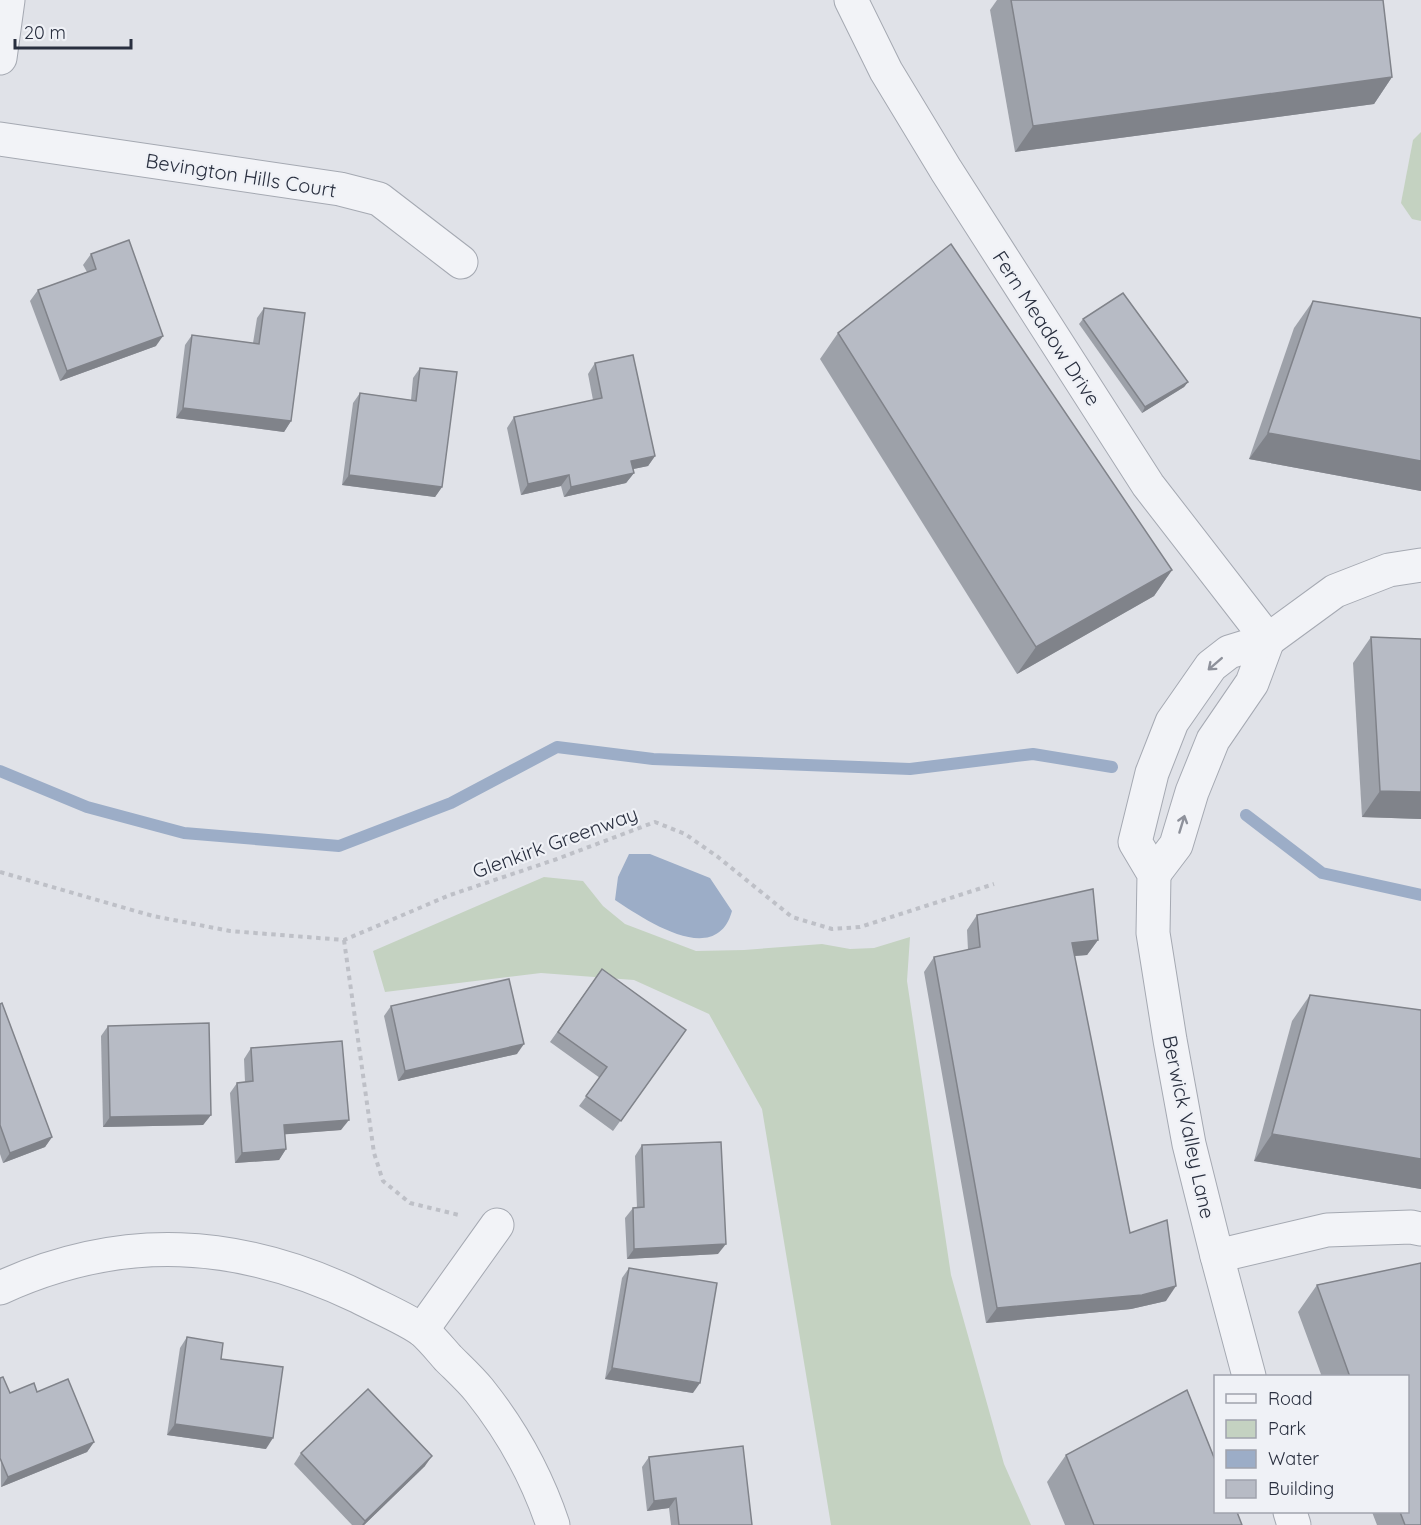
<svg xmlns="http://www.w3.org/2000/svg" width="1421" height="1525" font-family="Quicksand,sans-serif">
  <rect width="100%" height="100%" fill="#e0e2e8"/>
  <g fill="#c4d2c1">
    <path d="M 1421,132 L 1421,221 L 1412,219 L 1401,203 L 1413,140 Z"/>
    <path d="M 544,877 L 583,881 L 603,906 L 625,924 L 696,951 L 744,950 L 822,944 L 850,949 L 874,948 L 910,937 L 907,981 L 951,1275 L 1004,1464 L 1031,1525 L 831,1525 L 762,1109 L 709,1014 L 634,980 L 541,973 L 385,992 L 373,951 Z"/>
  </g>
  <path fill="#9cadc7" d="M 629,854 L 650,854 L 710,878 L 732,911 C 716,969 644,919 615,900 L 618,877 Z"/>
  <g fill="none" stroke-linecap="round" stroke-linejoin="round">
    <g stroke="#9cadc7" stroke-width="12">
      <path d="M 0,771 L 87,807 L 184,833 L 339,846 L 451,803 L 557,747 L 653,759 L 910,769 L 1033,754 L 1112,767"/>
      <path d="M 1246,815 L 1322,873 L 1421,895"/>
    </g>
    <defs>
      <g id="street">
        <path d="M 851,0 L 886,71 L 946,170 L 1148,485 L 1268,640"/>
        <path d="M 0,58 L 8,0"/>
        <path d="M 0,139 L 340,189 L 379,199 L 461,262"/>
        <path d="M 1154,874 L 1176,845 L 1192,792 L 1213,740 L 1252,683 L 1268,640"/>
        <path d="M 1217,1256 L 1327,1230 L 1411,1227 L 1421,1229"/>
        <path d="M 0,1288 C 122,1232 239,1239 359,1297 C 376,1306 409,1320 423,1331 C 432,1339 440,1349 448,1358 C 458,1368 470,1379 479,1390 C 511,1430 537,1477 553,1525"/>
        <path d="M 422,1330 L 497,1225"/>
        <path d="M 1249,1376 L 1217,1256 L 1189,1144 L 1170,1040 L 1153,933 L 1154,874 L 1135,842 L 1152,773 L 1172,722 L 1211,666 L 1229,652 L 1268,640 L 1335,591 L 1389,570 L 1421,565"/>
        <path d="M 1290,1512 L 1294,1525"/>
      </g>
    </defs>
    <use href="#street" stroke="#a5a9b2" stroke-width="35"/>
    <g stroke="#bec0c7" stroke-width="4" stroke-dasharray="4.5 4.5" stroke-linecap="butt">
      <path d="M 0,872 L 153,916 L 230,931 L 344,940 L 450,895 L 557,859 L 655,822 L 685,834 L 718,857 L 792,917 L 832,929 L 860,927 L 994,884"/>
      <path d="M 344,940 L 374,1153 L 383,1181 L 410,1203 L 459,1215"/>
    </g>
    <use href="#street" stroke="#f2f3f7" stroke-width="33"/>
  </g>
  <g fill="#9da1a9">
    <path d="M 997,0 L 1383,0 L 1392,77 L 1374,104 L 1015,152 L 990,10 Z"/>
    <path d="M 91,254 L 156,346 L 60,381 L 30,301 L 38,290 L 87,272 L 83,265 Z"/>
    <path d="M 1313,301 L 1421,318 L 1421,491 L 1249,459 L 1294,328 Z"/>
    <path d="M 264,308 L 291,421 L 284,432 L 176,418 L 185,345 L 192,335 L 253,343 L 257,318 Z"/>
    <path d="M 1083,319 L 1188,382 L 1184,387 L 1142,413 L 1079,324 Z"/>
    <path d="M 838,333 L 1172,570 L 1154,596 L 1017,674 L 820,359 Z"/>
    <path d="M 595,363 L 655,456 L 648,466 L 633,469 L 634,473 L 626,483 L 564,497 L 561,486 L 521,495 L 507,428 L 514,417 L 593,400 L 588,374 Z"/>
    <path d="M 420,368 L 442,487 L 435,497 L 342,485 L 353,403 L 360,393 L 411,400 L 413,378 Z"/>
    <path d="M 1371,637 L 1421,819 L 1362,817 L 1353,663 Z"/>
    <path d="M 977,915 L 1098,940 L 1087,955 L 1074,956 L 1130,1233 L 1166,1301 L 1131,1309 L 986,1323 L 924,972 L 934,957 L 968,950 L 967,930 Z"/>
    <path d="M 602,969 L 686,1030 L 613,1131 L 579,1106 L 600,1078 L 550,1042 Z"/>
    <path d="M 1310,995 L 1421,1010 L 1421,1189 L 1254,1161 L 1292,1021 Z"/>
    <path d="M 0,1004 L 52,1137 L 45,1147 L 3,1163 L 0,1154 Z"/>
    <path d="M 391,1006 L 517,1054 L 398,1081 L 384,1016 Z"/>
    <path d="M 108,1026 L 211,1115 L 203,1125 L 103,1127 L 101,1036 Z"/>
    <path d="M 251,1048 L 341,1130 L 285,1134 L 286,1149 L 279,1160 L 235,1163 L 230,1093 L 237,1083 L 245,1082 L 244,1059 Z"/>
    <path d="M 642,1145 L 718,1254 L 627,1259 L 625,1218 L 633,1208 L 637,1208 L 635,1156 Z"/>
    <path d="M 1421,1263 L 1421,1525 L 1377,1525 L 1372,1512 L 1407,1512 L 1407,1377 L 1322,1377 L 1298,1312 L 1317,1285 Z"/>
    <path d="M 629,1268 L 693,1393 L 605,1379 L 622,1278 Z"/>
    <path d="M 187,1337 L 221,1359 L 266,1449 L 167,1435 L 180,1348 Z"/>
    <path d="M 0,1378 L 10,1393 L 37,1392 L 94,1442 L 87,1452 L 1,1487 Z"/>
    <path d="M 301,1453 L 425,1466 L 364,1525 L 352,1525 L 294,1464 Z"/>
    <path d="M 1066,1455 L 1242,1525 L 1065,1525 L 1047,1482 Z"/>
    <path d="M 649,1457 L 752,1525 L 671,1525 L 669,1508 L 647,1511 L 642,1467 Z"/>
  </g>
  <g fill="#80838a">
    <path d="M 1392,77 L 1374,104 L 1015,152 L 1033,126 Z"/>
    <path d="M 163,336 L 156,346 L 60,381 L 67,371 Z"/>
    <path d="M 1188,382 L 1184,387 L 1142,413 L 1145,407 Z"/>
    <path d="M 183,408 L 291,421 L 284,432 L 176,418 Z"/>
    <path d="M 1268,433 L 1421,461 L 1421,491 L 1249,459 Z"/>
    <path d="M 655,456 L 648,466 L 624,471 L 631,461 Z"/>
    <path d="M 634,473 L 626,483 L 564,497 L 571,487 Z"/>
    <path d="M 349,475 L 442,487 L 435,497 L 342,485 Z"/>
    <path d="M 569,475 L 561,486 L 521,495 L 528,484 Z"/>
    <path d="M 1172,570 L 1154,596 L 1017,674 L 1036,647 Z"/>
    <path d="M 1380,791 L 1421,792 L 1421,819 L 1362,817 Z"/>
    <path d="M 1098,940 L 1087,955 L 1061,957 L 1072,943 Z"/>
    <path d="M 524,1044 L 517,1054 L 398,1081 L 405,1071 Z"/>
    <path d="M 211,1115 L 203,1125 L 103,1127 L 110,1117 Z"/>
    <path d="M 349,1120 L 341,1130 L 277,1135 L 284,1125 Z"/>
    <path d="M 1272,1134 L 1421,1159 L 1421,1189 L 1254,1161 Z"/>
    <path d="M 52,1137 L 45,1147 L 3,1163 L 10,1153 Z"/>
    <path d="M 286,1149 L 279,1160 L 235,1163 L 242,1153 Z"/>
    <path d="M 726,1244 L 718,1254 L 627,1259 L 634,1249 Z"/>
    <path d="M 1176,1286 L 1166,1301 L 1131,1309 L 986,1323 L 997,1308 Z"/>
    <path d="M 612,1368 L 700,1383 L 693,1393 L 605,1379 Z"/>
    <path d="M 175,1424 L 273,1438 L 266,1449 L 167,1435 Z"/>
    <path d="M 94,1442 L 87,1452 L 1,1487 L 8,1477 Z"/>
    <path d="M 432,1456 L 425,1466 L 364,1525 L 362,1525 L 365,1521 Z"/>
    <path d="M 676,1498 L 669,1508 L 647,1511 L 654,1501 Z"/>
  </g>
  <g fill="#b7bbc5" stroke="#80838a" stroke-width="1.5">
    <path d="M 1011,0 L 1383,0 L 1392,77 L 1033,126 Z"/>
    <path d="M 129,240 L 163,336 L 67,371 L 38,290 L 96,269 L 91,254 Z"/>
    <path d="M 951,244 L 1172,570 L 1036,647 L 838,333 Z"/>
    <path d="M 1123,293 L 1188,382 L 1145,407 L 1083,319 Z"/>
    <path d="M 1313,301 L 1421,318 L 1421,461 L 1268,433 Z"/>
    <path d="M 264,308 L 305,313 L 291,421 L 183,408 L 192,335 L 259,344 Z"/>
    <path d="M 633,355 L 655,456 L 631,461 L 634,473 L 571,487 L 569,475 L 528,484 L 514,417 L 602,398 L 595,363 Z"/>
    <path d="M 420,368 L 457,372 L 442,487 L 349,475 L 360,393 L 416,401 Z"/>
    <path d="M 1371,637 L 1421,639 L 1421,792 L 1380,791 Z"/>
    <path d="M 1093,889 L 1098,940 L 1072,943 L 1130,1233 L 1167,1220 L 1176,1286 L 1142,1295 L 997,1308 L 934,957 L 980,947 L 977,915 Z"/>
    <path d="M 602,969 L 686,1030 L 621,1121 L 586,1096 L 607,1067 L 558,1032 Z"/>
    <path d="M 509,979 L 524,1044 L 405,1071 L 391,1006 Z"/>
    <path d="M 1310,995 L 1421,1010 L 1421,1159 L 1272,1134 Z"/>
    <path d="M 2,1003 L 52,1137 L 10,1153 L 0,1125 L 0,1004 Z"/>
    <path d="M 209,1023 L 211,1115 L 110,1117 L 108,1026 Z"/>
    <path d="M 342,1041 L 349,1120 L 284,1125 L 286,1149 L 242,1153 L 237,1083 L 253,1081 L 251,1048 Z"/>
    <path d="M 721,1142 L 726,1244 L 634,1249 L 633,1208 L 644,1207 L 642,1145 Z"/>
    <path d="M 1421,1263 L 1421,1525 L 1405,1525 L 1400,1512 L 1407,1512 L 1407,1377 L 1350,1377 L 1317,1285 Z"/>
    <path d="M 629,1268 L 717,1283 L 700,1383 L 612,1368 Z"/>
    <path d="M 187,1337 L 223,1343 L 221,1359 L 283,1367 L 273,1438 L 175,1424 Z"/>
    <path d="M 3,1377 L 10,1393 L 34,1383 L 37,1392 L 68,1379 L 94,1442 L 8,1477 L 0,1458 L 0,1378 Z"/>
    <path d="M 368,1389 L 432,1456 L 365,1521 L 301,1453 Z"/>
    <path d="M 1187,1390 L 1215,1460 L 1215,1512 L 1237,1512 L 1242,1525 L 1094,1525 L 1066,1455 Z"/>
    <path d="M 743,1446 L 752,1525 L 679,1525 L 676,1498 L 654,1501 L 649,1457 Z"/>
  </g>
  <defs><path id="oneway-shaft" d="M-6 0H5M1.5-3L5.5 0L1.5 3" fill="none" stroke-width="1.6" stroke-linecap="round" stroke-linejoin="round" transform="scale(1.5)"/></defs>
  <g stroke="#8e919b">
    <use href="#oneway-shaft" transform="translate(1215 664) rotate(139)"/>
    <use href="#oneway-shaft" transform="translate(1182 824) rotate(-73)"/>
  </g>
  <g text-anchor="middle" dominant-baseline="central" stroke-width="4.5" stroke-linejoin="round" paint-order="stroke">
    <g font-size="20" fill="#292f3f" stroke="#eff1f6">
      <text transform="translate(241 175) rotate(9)">Bevington Hills Court</text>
      <text transform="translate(1047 328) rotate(57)">Fern Meadow Drive</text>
      <text transform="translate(555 842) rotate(-20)">Glenkirk Greenway</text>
      <text transform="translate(1189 1127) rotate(78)">Berwick Valley Lane</text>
    </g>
  </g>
  <rect x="1214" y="1375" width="195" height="138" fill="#eff1f6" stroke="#a0a3ad" stroke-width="1.5"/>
  <rect x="1226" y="1394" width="30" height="9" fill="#f2f3f7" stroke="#a0a3ad" stroke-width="1.5"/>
  <text x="1268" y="1405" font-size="18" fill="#292f3f">Road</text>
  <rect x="1226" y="1420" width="30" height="18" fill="#c4d2c1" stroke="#a0a3ad" stroke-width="1.5"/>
  <text x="1268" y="1435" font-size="18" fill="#292f3f">Park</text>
  <rect x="1226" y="1450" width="30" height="18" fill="#9cadc7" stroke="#a0a3ad" stroke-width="1.5"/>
  <text x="1268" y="1465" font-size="18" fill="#292f3f">Water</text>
  <rect x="1226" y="1480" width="30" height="18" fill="#b7bbc5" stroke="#a0a3ad" stroke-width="1.5"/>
  <text x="1268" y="1495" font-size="18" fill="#292f3f">Building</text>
  <path d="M15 39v9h116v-9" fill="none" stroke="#292f3f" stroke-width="3"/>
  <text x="24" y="39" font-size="18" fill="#292f3f" stroke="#eff1f6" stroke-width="4.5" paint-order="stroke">20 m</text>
</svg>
